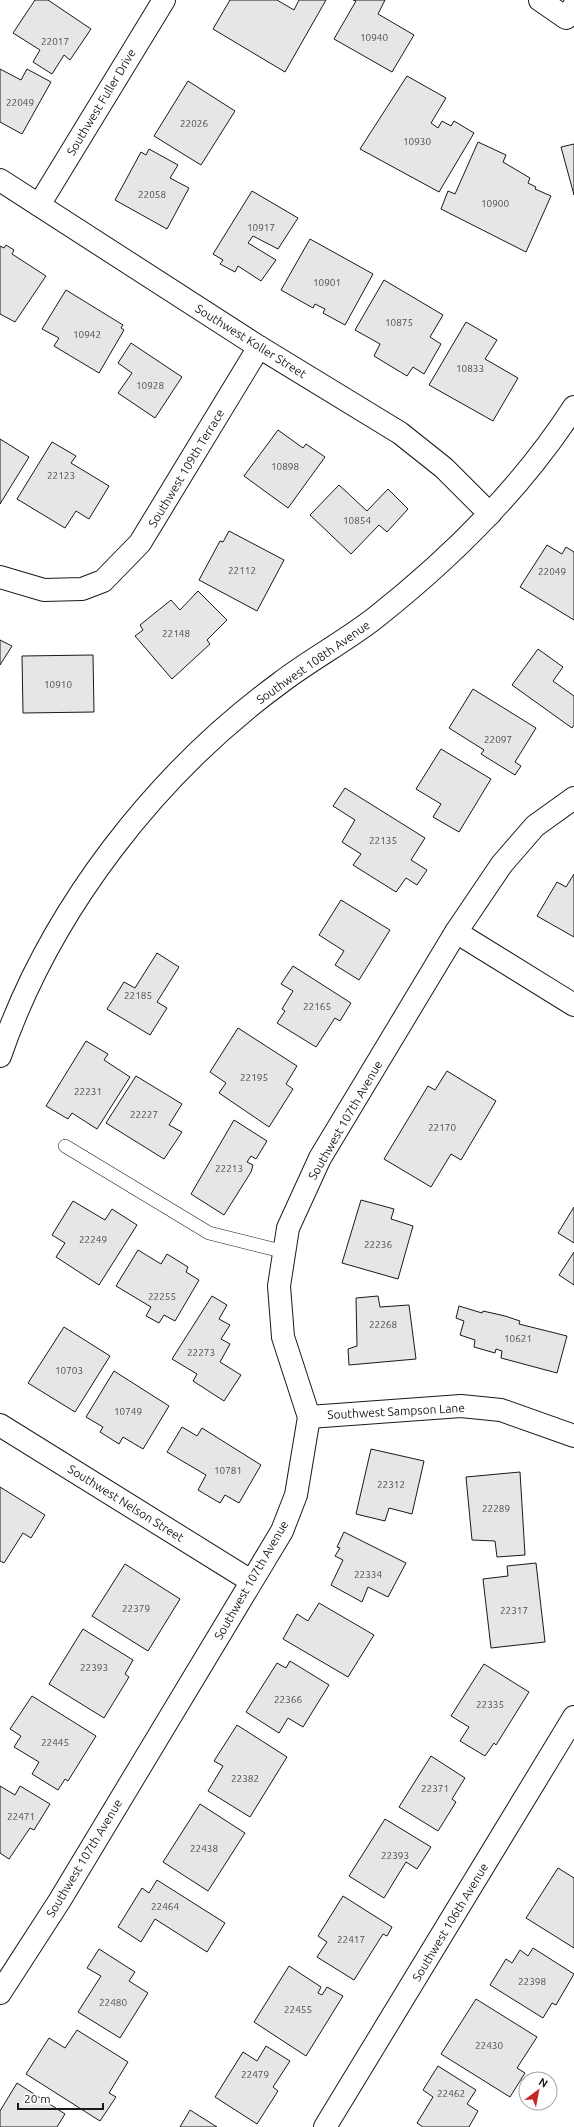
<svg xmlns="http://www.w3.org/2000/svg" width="574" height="2127" font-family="Ubuntu,sans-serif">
  <rect width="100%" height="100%" fill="#fff"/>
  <g fill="#e6e6e6" stroke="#1a1a1a">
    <path d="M 35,0 L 48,0 L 91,29 L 70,60 L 64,55 L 52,74 L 33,62 L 40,50 L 13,33 Z"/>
    <path d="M 230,0 L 277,0 L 294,10 L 299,0 L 326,0 L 285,72 L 213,29 Z"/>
    <path d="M 353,0 L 385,0 L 378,14 L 414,35 L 392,72 L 334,39 L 356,1 Z"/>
    <path d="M 0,69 L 21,80 L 27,69 L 51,82 L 22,134 L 0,122 Z"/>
    <path d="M 407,76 L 446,98 L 431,123 L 438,128 L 442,121 L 451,126 L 454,121 L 474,133 L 439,192 L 360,149 Z"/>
    <path d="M 188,81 L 235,111 L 201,165 L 154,136 Z"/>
    <path d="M 478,142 L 506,155 L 503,162 L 530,178 L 528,183 L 536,187 L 535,189 L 551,196 L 526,252 L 441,209 L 448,191 L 455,194 Z"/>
    <path d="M 574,144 L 574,195 L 561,147 Z"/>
    <path d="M 149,149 L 178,165 L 170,178 L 189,188 L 167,229 L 115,200 L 141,152 L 146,155 Z"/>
    <path d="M 252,191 L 298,218 L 278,249 L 253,236 L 248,243 L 276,260 L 261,281 L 238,266 L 235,272 L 220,264 L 223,260 L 213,254 Z"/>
    <path d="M 310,239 L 373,274 L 345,325 L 323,313 L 325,309 L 315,304 L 313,308 L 281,290 Z"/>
    <path d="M 6,245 L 14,250 L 12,254 L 46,276 L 15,322 L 0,314 L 0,246 L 4,248 Z"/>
    <path d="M 384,280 L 443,315 L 430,337 L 441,344 L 424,374 L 413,367 L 407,376 L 374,356 L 380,344 L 355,330 Z"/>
    <path d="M 66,290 L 123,325 L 121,328 L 124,330 L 99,373 L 54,346 L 59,338 L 42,329 Z"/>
    <path d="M 466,322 L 497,340 L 485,359 L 518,378 L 493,421 L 429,385 Z"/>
    <path d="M 131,343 L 182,377 L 155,418 L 118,393 L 132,373 L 118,363 Z"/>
    <path d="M 278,430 L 303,448 L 306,444 L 325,457 L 288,508 L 244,476 Z"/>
    <path d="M 0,439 L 29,457 L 0,504 Z"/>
    <path d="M 52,442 L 76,456 L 71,463 L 109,486 L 89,519 L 76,511 L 65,528 L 17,499 Z"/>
    <path d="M 339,485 L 367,511 L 388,489 L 408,509 L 387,532 L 379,525 L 351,554 L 310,515 Z"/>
    <path d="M 229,531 L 284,560 L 257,611 L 199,580 L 220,541 L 223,542 Z"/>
    <path d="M 547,545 L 562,554 L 566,547 L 574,552 L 574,620 L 520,587 Z"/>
    <path d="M 198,591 L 227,620 L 207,640 L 210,644 L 172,679 L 135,636 L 143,630 L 140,625 L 171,600 L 180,610 Z"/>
    <path d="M 0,640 L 12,646 L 0,665 Z"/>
    <path d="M 538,649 L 563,667 L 553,681 L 574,696 L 574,725 L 572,728 L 512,685 Z"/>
    <path d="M 93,655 L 94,712 L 23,713 L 22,656 Z"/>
    <path d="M 473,689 L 536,728 L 515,762 L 521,766 L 515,775 L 481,754 L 484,750 L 449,728 Z"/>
    <path d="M 441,749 L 491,779 L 459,832 L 433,817 L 441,804 L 416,789 Z"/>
    <path d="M 345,788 L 425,838 L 411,860 L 427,870 L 417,885 L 406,878 L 396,892 L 353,865 L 361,854 L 342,842 L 355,820 L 333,806 Z"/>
    <path d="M 574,874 L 574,937 L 537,916 L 557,882 L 566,887 Z"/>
    <path d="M 341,900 L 390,930 L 359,980 L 335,965 L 344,951 L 319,935 Z"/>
    <path d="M 157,953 L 179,967 L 157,1002 L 167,1008 L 150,1035 L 107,1009 L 124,982 L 135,988 Z"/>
    <path d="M 293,966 L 351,1003 L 340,1021 L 335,1018 L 316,1047 L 277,1023 L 285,1011 L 282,1009 L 293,991 L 281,984 Z"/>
    <path d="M 238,1028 L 297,1066 L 286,1084 L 293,1089 L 269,1127 L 219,1093 L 226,1083 L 210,1072 Z"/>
    <path d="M 86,1041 L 108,1054 L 104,1060 L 130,1077 L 97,1129 L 72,1113 L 68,1119 L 46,1106 Z"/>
    <path d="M 447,1071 L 496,1101 L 461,1160 L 451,1154 L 431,1187 L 384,1159 L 428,1086 L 435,1090 Z"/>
    <path d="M 136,1076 L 182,1104 L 169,1125 L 182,1132 L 164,1159 L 106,1123 Z"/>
    <path d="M 234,1120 L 267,1141 L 256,1159 L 251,1156 L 247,1162 L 253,1165 L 251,1172 L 224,1215 L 191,1194 Z"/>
    <path d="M 361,1200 L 394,1209 L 391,1219 L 413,1226 L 398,1279 L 342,1263 Z"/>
    <path d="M 73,1201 L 105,1220 L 112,1209 L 137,1225 L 99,1285 L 56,1257 L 65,1243 L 52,1235 Z"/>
    <path d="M 574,1207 L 574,1243 L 558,1233 Z"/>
    <path d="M 138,1250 L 161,1264 L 167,1254 L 188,1267 L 186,1272 L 199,1280 L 175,1321 L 164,1315 L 159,1323 L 146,1316 L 151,1307 L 116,1286 Z"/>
    <path d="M 574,1252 L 574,1285 L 559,1275 Z"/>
    <path d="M 212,1296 L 227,1305 L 219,1319 L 230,1325 L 221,1339 L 230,1344 L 220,1362 L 241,1375 L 224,1401 L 193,1381 L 197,1374 L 172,1359 Z"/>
    <path d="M 378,1296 L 380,1307 L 409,1305 L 416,1359 L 349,1365 L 348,1349 L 357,1346 L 356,1298 Z"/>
    <path d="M 459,1306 L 482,1313 L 483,1311 L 505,1316 L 520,1321 L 519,1324 L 567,1336 L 557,1373 L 501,1358 L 502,1351 L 496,1349 L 495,1353 L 474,1347 L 475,1340 L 460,1335 L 464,1321 L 456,1318 Z"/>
    <path d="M 64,1327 L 110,1356 L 75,1412 L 28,1383 Z"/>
    <path d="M 114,1371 L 169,1406 L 143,1449 L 123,1437 L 119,1444 L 100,1432 L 103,1427 L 86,1417 Z"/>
    <path d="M 182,1427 L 197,1436 L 202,1428 L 261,1465 L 239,1503 L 225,1495 L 220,1503 L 198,1490 L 206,1475 L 167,1452 Z"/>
    <path d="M 371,1449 L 424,1461 L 412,1514 L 389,1508 L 385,1521 L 356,1514 Z"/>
    <path d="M 520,1472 L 525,1555 L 497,1557 L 495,1541 L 472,1540 L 466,1477 Z"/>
    <path d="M 0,1487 L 45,1515 L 31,1538 L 23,1533 L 4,1563 L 0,1561 Z"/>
    <path d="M 344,1532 L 406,1563 L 388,1597 L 368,1587 L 362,1602 L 331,1585 L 343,1560 L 335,1556 L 340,1548 L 337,1547 Z"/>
    <path d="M 536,1563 L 545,1642 L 491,1648 L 483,1579 L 508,1576 L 507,1566 Z"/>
    <path d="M 125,1564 L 180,1599 L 148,1651 L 92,1616 Z"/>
    <path d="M 319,1603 L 374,1635 L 348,1677 L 283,1639 L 297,1614 L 308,1621 Z"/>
    <path d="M 83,1629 L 133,1660 L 125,1674 L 129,1677 L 104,1718 L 49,1684 Z"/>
    <path d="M 290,1661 L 329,1685 L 303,1727 L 288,1718 L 279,1733 L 246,1712 L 277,1663 L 286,1668 Z"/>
    <path d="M 484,1664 L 529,1692 L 496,1745 L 494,1743 L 485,1756 L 460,1741 L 469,1727 L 451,1716 Z"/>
    <path d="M 32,1696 L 96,1736 L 68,1781 L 65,1779 L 58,1790 L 32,1774 L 39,1762 L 14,1747 L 21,1736 L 10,1729 Z"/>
    <path d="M 237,1725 L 287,1757 L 250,1817 L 208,1791 L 223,1766 L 214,1761 Z"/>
    <path d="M 431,1756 L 465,1778 L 452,1799 L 456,1802 L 438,1831 L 399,1807 Z"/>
    <path d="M 0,1786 L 15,1795 L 20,1786 L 50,1804 L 34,1830 L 30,1828 L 9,1859 L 0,1853 Z"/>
    <path d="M 200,1804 L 245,1833 L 208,1891 L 163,1862 Z"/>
    <path d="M 385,1819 L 431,1847 L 417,1869 L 406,1862 L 384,1898 L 349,1876 Z"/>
    <path d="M 558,1868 L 574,1878 L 574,1948 L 526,1918 Z"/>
    <path d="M 157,1880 L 225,1923 L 207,1952 L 155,1919 L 141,1942 L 118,1927 L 142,1888 L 149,1893 Z"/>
    <path d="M 343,1896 L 392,1927 L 387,1936 L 383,1934 L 354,1980 L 317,1957 L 327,1942 L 318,1936 Z"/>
    <path d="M 533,1948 L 574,1974 L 556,2005 L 552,2003 L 543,2018 L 490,1985 L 506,1959 L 512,1963 L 520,1950 L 528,1956 Z"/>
    <path d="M 99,1949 L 135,1972 L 129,1981 L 148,1993 L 120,2038 L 78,2012 L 101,1976 L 87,1968 Z"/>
    <path d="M 289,1966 L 321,1987 L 318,1993 L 322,1995 L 327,1987 L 343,1996 L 306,2056 L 254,2022 Z"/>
    <path d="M 476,1999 L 537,2037 L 517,2068 L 525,2073 L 510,2097 L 441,2054 Z"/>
    <path d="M 77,2030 L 128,2062 L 109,2093 L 116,2097 L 100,2121 L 26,2074 L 49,2038 L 65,2048 Z"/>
    <path d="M 266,2046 L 290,2061 L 273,2087 L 278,2091 L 257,2124 L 215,2097 L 243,2052 L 257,2061 Z"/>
    <path d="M 438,2066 L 476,2090 L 467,2104 L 478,2111 L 469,2127 L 423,2127 L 417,2123 L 433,2097 L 423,2090 Z"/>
    <path d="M 17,2083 L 65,2114 L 57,2127 L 0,2127 L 0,2111 Z"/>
    <path d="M 190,2110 L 217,2127 L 180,2127 Z"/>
  </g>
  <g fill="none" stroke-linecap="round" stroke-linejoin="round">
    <defs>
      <path id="service" d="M 65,1146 L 209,1233 L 285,1252"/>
      <g id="minor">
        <path d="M 540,0 L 566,18 L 574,6"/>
        <path d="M 0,180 L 259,347 L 400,433 L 444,468 L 490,514"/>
        <path d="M 39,205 L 164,0"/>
        <path d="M 0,577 L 44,590 L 82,589 L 103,581 L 140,543 L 259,347"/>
        <path d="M 456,932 L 574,1005"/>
        <path d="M 309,1417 L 461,1406 L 501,1410 L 574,1436"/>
        <path d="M 0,1425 L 251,1581"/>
        <path d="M 0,1993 L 60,1900 L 282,1531 L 296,1495 L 309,1417 L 283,1337 L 279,1286 L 288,1228 L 320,1158 L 456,932 L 502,864 L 535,826 L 574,798"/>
        <path d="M 325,2127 L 574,1717"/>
      </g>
      <path id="tertiary" d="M 0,1056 C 50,910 156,774 280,683 C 310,660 344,642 375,618 C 451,558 521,489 574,407"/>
    </defs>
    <use href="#service" stroke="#1a1a1a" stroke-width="14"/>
    <use href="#minor" stroke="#1a1a1a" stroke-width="24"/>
    <use href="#tertiary" stroke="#1a1a1a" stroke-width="24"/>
    <use href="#service" stroke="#fff" stroke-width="13"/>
    <use href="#minor" stroke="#fff" stroke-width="22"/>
    <use href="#tertiary" stroke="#fff" stroke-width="22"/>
  </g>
  <g text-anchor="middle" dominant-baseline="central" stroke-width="3" stroke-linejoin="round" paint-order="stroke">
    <g font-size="10" fill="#4d4d4d">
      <text x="374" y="37">10940</text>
      <text x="55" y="41">22017</text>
      <text x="20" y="102">22049</text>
      <text x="194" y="123">22026</text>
      <text x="417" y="141">10930</text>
      <text x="152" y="194">22058</text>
      <text x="495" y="203">10900</text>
      <text x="261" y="227">10917</text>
      <text x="327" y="282">10901</text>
      <text x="399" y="322">10875</text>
      <text x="87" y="334">10942</text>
      <text x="470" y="368">10833</text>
      <text x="150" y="385">10928</text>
      <text x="285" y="466">10898</text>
      <text x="61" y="475">22123</text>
      <text x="357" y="520">10854</text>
      <text x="242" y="570">22112</text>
      <text x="552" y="571">22049</text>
      <text x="176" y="633">22148</text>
      <text x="58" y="684">10910</text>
      <text x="498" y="739">22097</text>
      <text x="383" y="840">22135</text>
      <text x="138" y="995">22185</text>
      <text x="317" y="1006">22165</text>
      <text x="254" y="1077">22195</text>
      <text x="88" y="1091">22231</text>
      <text x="144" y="1114">22227</text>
      <text x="442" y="1127">22170</text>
      <text x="229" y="1168">22213</text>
      <text x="93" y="1239">22249</text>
      <text x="378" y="1244">22236</text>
      <text x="162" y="1296">22255</text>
      <text x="383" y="1324">22268</text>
      <text x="518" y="1338">10621</text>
      <text x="201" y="1352">22273</text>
      <text x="69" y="1370">10703</text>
      <text x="128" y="1411">10749</text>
      <text x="228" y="1470">10781</text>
      <text x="391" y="1484">22312</text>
      <text x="496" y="1508">22289</text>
      <text x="368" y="1574">22334</text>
      <text x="136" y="1608">22379</text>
      <text x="514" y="1610">22317</text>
      <text x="94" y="1667">22393</text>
      <text x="288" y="1699">22366</text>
      <text x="490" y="1704">22335</text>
      <text x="55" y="1742">22445</text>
      <text x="245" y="1778">22382</text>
      <text x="435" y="1788">22371</text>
      <text x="21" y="1816">22471</text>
      <text x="204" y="1848">22438</text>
      <text x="395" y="1855">22393</text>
      <text x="165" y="1906">22464</text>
      <text x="351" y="1939">22417</text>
      <text x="532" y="1981">22398</text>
      <text x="113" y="2002">22480</text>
      <text x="298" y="2009">22455</text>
      <text x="489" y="2045">22430</text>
      <text x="255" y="2074">22479</text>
      <text x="451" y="2093">22462</text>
    </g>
    <g font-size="12" fill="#1a1a1a" stroke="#fff">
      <text transform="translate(101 102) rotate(-59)">Southwest Fuller Drive</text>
      <text transform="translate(251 341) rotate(32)">Southwest Koller Street</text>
      <text transform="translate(186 468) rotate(-59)">Southwest 109th Terrace</text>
      <text transform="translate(313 662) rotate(-35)">Southwest 108th Avenue</text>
      <text transform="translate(345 1120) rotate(-60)">Southwest 107th Avenue</text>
      <text transform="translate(396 1411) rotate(-3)">Southwest Sampson Lane</text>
      <text transform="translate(126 1503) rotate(32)">Southwest Nelson Street</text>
      <text transform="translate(251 1580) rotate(-60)">Southwest 107th Avenue</text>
      <text transform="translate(84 1858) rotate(-59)">Southwest 107th Avenue</text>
      <text transform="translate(450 1922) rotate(-59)">Southwest 106th Avenue</text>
    </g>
  </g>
  <g transform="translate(538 2091) rotate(32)"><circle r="19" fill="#ffffff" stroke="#a3a3a3"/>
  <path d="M0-3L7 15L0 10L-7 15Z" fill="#c62828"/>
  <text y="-6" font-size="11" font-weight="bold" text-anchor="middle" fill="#1a1a1a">N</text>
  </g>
  <path d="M18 2103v6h85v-6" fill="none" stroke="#1a1a1a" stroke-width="2"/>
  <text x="24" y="2103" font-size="12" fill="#1a1a1a" stroke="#ffffff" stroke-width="3" paint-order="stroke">20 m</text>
</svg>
